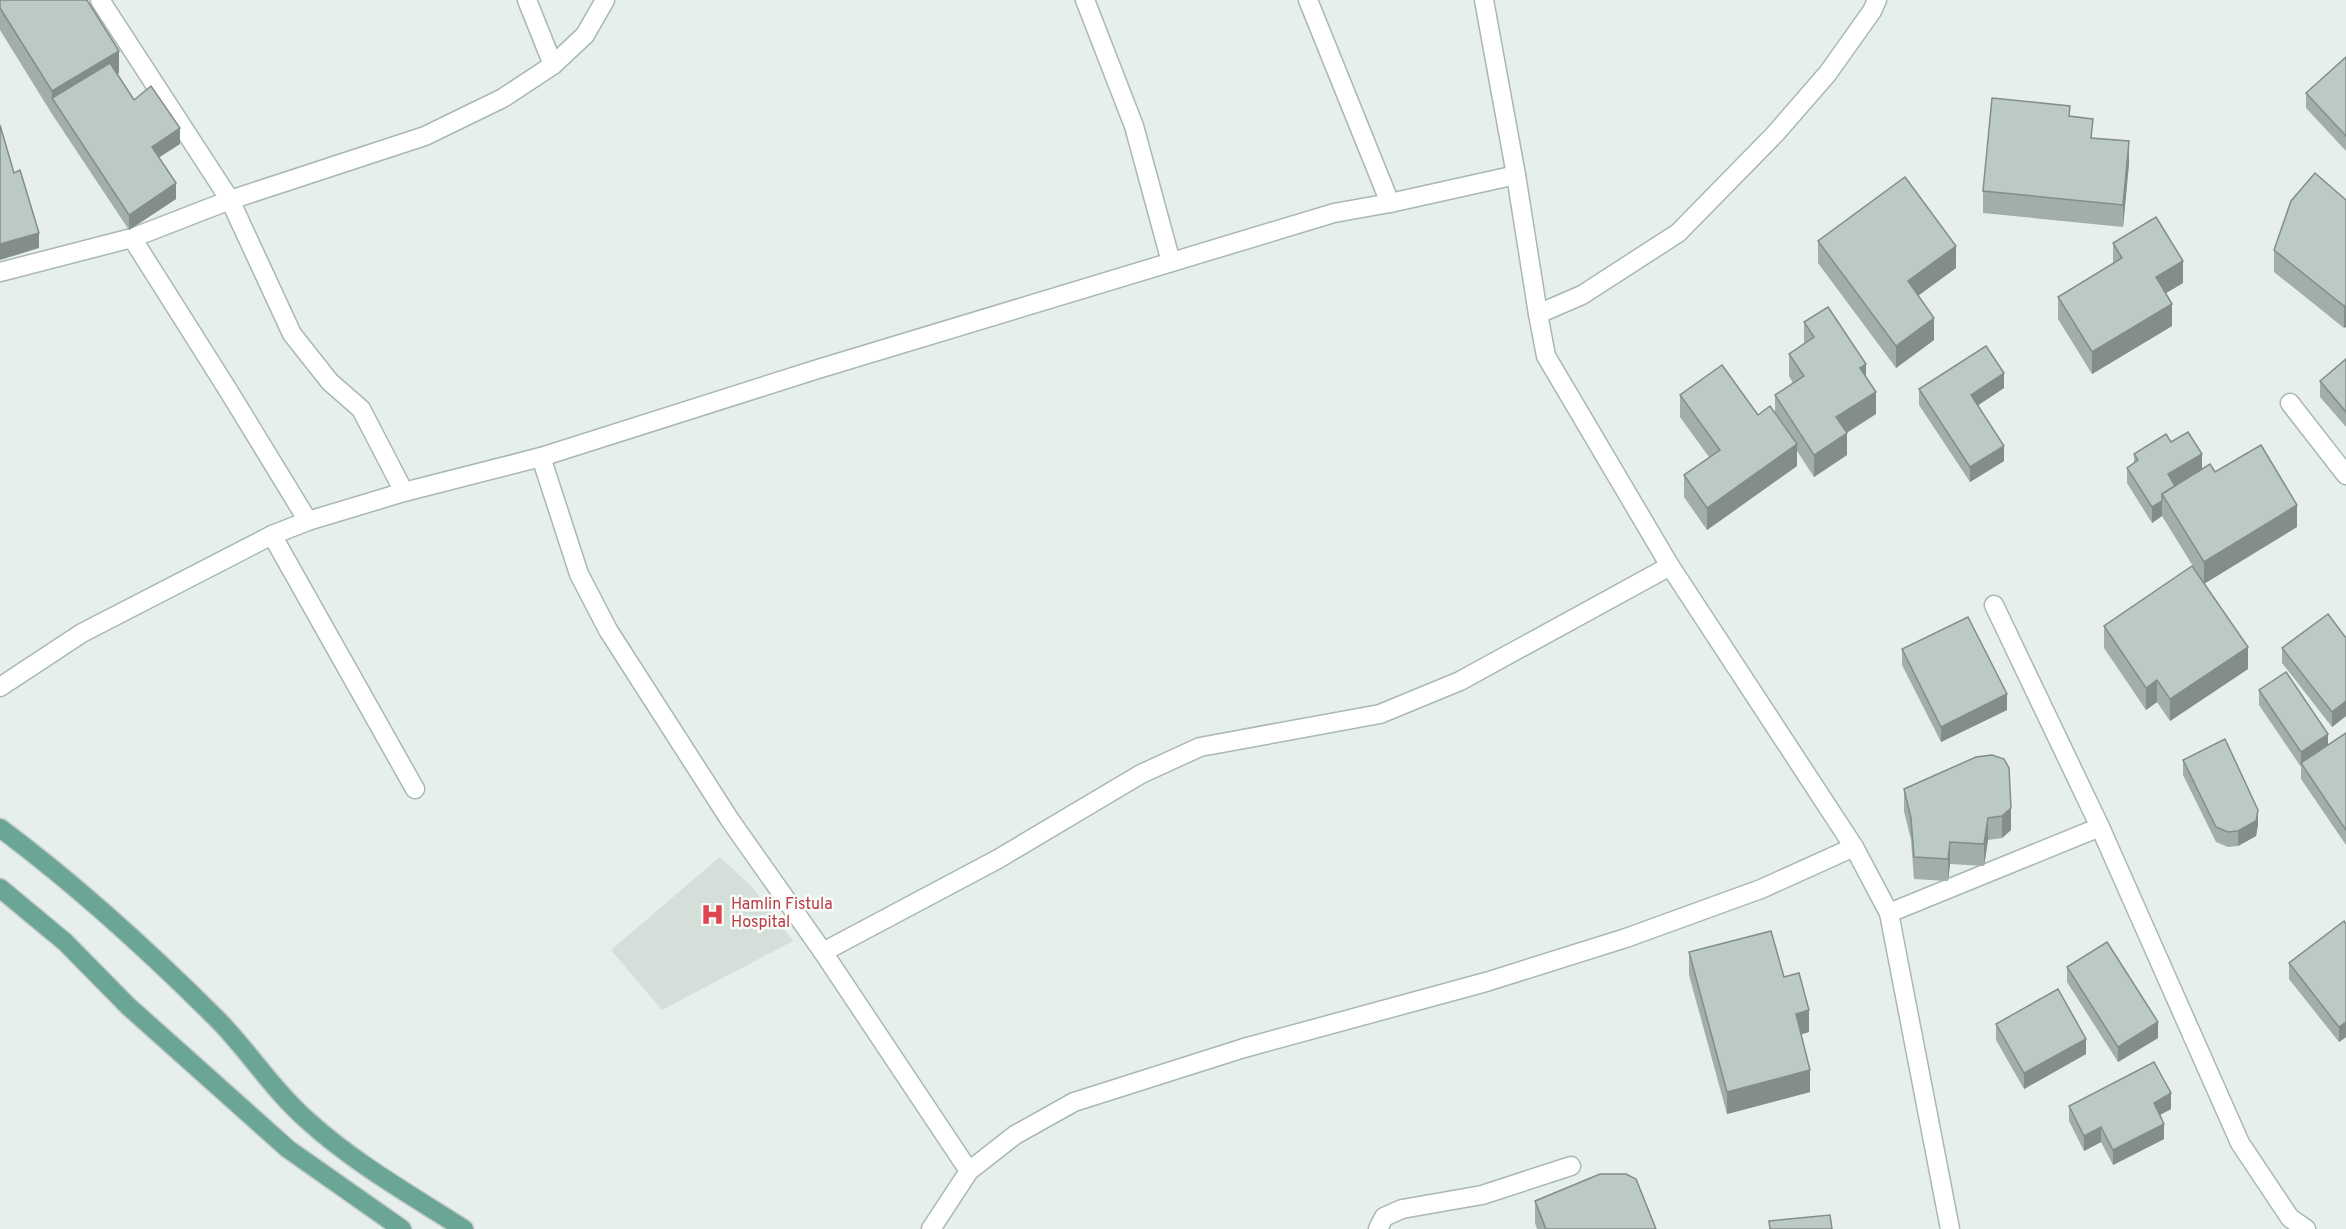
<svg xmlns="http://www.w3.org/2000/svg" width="2346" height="1229" font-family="Overpass,sans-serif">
  <rect width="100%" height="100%" fill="#e6efeb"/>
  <path fill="#d4dfda" d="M 720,857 L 752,887 L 793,941 L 662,1010 L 611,950 Z"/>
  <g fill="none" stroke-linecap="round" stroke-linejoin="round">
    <defs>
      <g id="minor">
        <path d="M 100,0 L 230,200 L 292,334 L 330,382 L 361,409 L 404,492"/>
        <path d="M 527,0 L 553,65"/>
        <path d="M 1085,0 L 1134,126 L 1171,262"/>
        <path d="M 1308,0 L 1390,203"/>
        <path d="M 1484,0 L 1516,175 L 1538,314 L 1546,356 L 1670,566 L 1854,847 L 1889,913 L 1950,1229"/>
        <path d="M 132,238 L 228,390 L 308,521"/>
        <path d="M 1538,314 L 1582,295 L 1678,233 L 1775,134 L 1828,73 L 1872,11 L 1877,0"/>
        <path d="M 2290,403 L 2346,475"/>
        <path d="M 541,457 L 579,574 L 608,630 L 730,820 L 823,952 L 969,1171"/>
        <path d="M 272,535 L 415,789"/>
        <path d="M 1994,605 L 2100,827 L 2240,1143 L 2290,1218 L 2306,1229"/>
        <path d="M 0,687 L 82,633 L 272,535 L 308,521 L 404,492 L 541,457 L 818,369 L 1334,213 L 1390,203 L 1516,175"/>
        <path d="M 1889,913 L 2100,827"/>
        <path d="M 823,952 L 998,859 L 1141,774 L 1200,747 L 1380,714 L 1460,681 L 1670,566"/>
        <path d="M 931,1229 L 969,1171 L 1015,1135 L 1074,1102 L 1244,1048 L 1486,982 L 1626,938 L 1761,889 L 1854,847"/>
        <path d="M 1378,1229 L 1384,1217 L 1402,1209 L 1482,1195 L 1571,1166"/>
      </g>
      <path id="tertiary" d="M 0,272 L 132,238 L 230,200 L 425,136 L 503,98 L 553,65 L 585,35 L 605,0"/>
      <g id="primary">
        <path d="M 0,828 C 78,886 150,952 219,1021 C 249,1052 274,1091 307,1120 C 354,1163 411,1195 464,1229"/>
        <path d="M 0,888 L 65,942 L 128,1006 L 288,1149 L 402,1229"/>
      </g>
    </defs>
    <use href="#minor" stroke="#a8b8b2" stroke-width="21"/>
    <use href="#tertiary" stroke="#a8b8b2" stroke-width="21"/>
    <use href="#primary" stroke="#c2cac8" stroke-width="21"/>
    <use href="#minor" stroke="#fff" stroke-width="18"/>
    <use href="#tertiary" stroke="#fff" stroke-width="18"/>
    <use href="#primary" stroke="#6aa596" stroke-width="18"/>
  </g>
  <g fill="#a1aea9">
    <path d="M 0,0 L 119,73 L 117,74 L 134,100 L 180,144 L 159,157 L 176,199 L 129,230 L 52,114 L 0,30 Z"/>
    <path d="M 2346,57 L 2346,151 L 2306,108 L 2306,93 Z"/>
    <path d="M 2070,116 L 2093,138 L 2129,163 L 2123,227 L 1983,213 L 1983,191 Z"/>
    <path d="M 2346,200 L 2344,328 L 2274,272 L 2274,250 Z"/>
    <path d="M 1818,241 L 1956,268 L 1918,296 L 1934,340 L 1896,368 L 1818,263 Z"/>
    <path d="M 2113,243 L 2183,283 L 2166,293 L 2172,326 L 2092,374 L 2058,319 L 2058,297 L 2113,264 Z"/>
    <path d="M 1804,322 L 1866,378 L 1876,414 L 1847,433 L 1847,455 L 1814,477 L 1797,451 L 1797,466 L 1707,530 L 1684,497 L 1684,475 L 1709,457 L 1680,417 L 1680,395 L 1758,415 L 1775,413 L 1775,395 L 1793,383 L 1789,376 L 1789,354 L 1804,344 Z"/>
    <path d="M 2346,359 L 2346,427 L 2320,397 L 2320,381 Z"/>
    <path d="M 2004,388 L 1978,405 L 2004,461 L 1970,482 L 1919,405 L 1919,389 Z"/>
    <path d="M 2134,454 L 2175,486 L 2215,472 L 2297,527 L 2204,583 L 2248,669 L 2170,721 L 2157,702 L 2146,710 L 2104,648 L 2104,626 L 2199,576 L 2162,516 L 2152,523 L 2127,483 L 2127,468 L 2134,463 Z"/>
    <path d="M 2346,638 L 2346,716 L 2332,727 L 2282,663 L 2282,648 Z"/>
    <path d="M 1902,649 L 2007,710 L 1941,742 L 1902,665 Z"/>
    <path d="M 2259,690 L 2328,745 L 2346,733 L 2346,845 L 2301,779 L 2301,767 L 2259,705 Z"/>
    <path d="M 1976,757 L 2011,830 L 2002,838 L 1988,840 L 1984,866 L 1950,864 L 1948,881 L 1914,879 L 1911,840 L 1904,811 L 1904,789 Z"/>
    <path d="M 2183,760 L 2258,825 L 2256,836 L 2238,846 L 2228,847 L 2216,842 L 2183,775 Z"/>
    <path d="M 2346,924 L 2346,1037 L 2339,1042 L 2289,979 L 2289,963 Z"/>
    <path d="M 1689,952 L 1784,977 L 1809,1032 L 1801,1034 L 1810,1092 L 1727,1114 L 1689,975 Z"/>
    <path d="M 2067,967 L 2158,1038 L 2118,1062 L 2067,982 Z"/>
    <path d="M 1996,1024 L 2086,1054 L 2024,1089 L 1996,1040 Z"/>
    <path d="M 2069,1106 L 2171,1109 L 2160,1115 L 2164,1139 L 2113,1165 L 2101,1142 L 2084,1151 L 2069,1121 Z"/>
    <path d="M 1535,1201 L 1656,1229 L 1537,1229 L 1535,1223 Z"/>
  </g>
  <g fill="#838d89">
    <path d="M 119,51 L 119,73 L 59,109 L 52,98 L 52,91 Z"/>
    <path d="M 180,128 L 180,144 L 152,162 L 152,147 Z"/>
    <path d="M 2129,141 L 2129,163 L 2123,227 L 2123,205 Z"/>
    <path d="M 176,183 L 176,199 L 129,230 L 129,215 Z"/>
    <path d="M 39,233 L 39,248 L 0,260 L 0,244 Z"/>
    <path d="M 1956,246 L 1956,268 L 1908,303 L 1908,281 Z"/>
    <path d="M 2183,261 L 2183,283 L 2156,299 L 2156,277 Z"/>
    <path d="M 2172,304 L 2172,326 L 2092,374 L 2092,352 Z"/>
    <path d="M 2346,305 L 2346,327 L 2344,328 L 2344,306 Z"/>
    <path d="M 1934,318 L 1934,340 L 1896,368 L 1896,346 Z"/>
    <path d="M 1866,364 L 1866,386 L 1860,368 Z"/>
    <path d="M 2004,373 L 2004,388 L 1971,410 L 1971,395 Z"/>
    <path d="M 1876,392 L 1876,414 L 1836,439 L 1836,417 Z"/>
    <path d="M 1847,433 L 1847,455 L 1814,477 L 1814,455 Z"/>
    <path d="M 1797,444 L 1797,466 L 1707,530 L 1707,508 Z"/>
    <path d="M 2004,446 L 2004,461 L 1970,482 L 1970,467 Z"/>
    <path d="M 2202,454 L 2202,470 L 2168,490 L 2168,474 Z"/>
    <path d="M 2162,501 L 2162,516 L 2152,523 L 2152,507 Z"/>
    <path d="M 2297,505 L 2297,527 L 2204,584 L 2204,562 Z"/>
    <path d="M 2248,647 L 2248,669 L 2170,721 L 2170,699 Z"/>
    <path d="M 2157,680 L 2157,702 L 2146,710 L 2146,688 Z"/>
    <path d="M 2007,694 L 2007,710 L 1941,742 L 1941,727 Z"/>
    <path d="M 2346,701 L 2346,716 L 2332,727 L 2332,712 Z"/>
    <path d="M 2328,734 L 2328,749 L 2301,763 L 2301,752 Z"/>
    <path d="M 2011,808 L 2011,830 L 2002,838 L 2002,816 Z"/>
    <path d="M 2258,810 L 2258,825 L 2256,836 L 2238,846 L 2238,831 Z"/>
    <path d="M 1988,818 L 1988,840 L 1984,866 L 1984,844 Z"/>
    <path d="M 1950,842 L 1950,864 L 1948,881 L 1948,859 Z"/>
    <path d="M 1809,1010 L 1809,1032 L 1796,1036 L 1796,1014 Z"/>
    <path d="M 2158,1022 L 2158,1038 L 2118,1062 L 2118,1047 Z"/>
    <path d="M 2346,1022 L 2346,1037 L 2339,1042 L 2339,1027 Z"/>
    <path d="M 2086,1039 L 2086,1054 L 2024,1089 L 2024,1073 Z"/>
    <path d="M 1810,1070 L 1810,1092 L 1727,1114 L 1727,1092 Z"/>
    <path d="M 2171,1093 L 2171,1109 L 2154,1118 L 2154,1103 Z"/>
    <path d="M 2164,1124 L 2164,1139 L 2113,1165 L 2113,1150 Z"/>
    <path d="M 2101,1127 L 2101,1142 L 2084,1151 L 2084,1136 Z"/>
  </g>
  <g fill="#bbcac4" stroke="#838d89" stroke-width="1.5">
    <path d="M 0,0 L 87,0 L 119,51 L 52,91 L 0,8 Z"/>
    <path d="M 2346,57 L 2346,136 L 2306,93 Z"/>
    <path d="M 110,63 L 134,100 L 151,86 L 180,128 L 152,147 L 176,183 L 129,215 L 52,98 Z"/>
    <path d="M 1992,98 L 2070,106 L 2069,116 L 2093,119 L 2091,138 L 2129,141 L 2123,205 L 1983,191 Z"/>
    <path d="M 0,125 L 14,173 L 20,170 L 39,233 L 0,244 Z"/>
    <path d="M 2315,173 L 2346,200 L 2346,305 L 2344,306 L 2274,250 L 2291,201 Z"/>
    <path d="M 1905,177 L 1956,246 L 1908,281 L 1934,318 L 1896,346 L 1818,241 Z"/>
    <path d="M 2156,217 L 2183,261 L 2156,277 L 2172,304 L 2092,352 L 2058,297 L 2122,258 L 2113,243 Z"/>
    <path d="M 1828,307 L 1866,364 L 1860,368 L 1876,392 L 1836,417 L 1847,433 L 1814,455 L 1775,395 L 1804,376 L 1789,354 L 1814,337 L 1804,322 Z"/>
    <path d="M 1986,346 L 2004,373 L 1971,395 L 2004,446 L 1970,467 L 1919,389 Z"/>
    <path d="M 2346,359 L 2346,412 L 2320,381 Z"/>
    <path d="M 1722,365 L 1758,415 L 1770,406 L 1797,444 L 1707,508 L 1684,475 L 1720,450 L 1680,395 Z"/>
    <path d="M 2188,432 L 2202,454 L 2168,474 L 2175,486 L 2162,494 L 2162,501 L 2152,507 L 2127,468 L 2138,460 L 2134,454 L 2166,434 L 2171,442 Z"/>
    <path d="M 2261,445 L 2297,505 L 2204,562 L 2162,494 L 2210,464 L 2215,472 Z"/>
    <path d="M 2192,566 L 2248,647 L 2170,699 L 2157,680 L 2146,688 L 2104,626 Z"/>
    <path d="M 2328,614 L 2346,638 L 2346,701 L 2332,712 L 2282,648 Z"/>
    <path d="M 1968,617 L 2007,694 L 1941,727 L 1902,649 Z"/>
    <path d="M 2286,672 L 2328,734 L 2301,752 L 2259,690 Z"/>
    <path d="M 2346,733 L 2346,830 L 2301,763 Z"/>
    <path d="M 2225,739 L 2258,810 L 2256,821 L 2238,831 L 2228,832 L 2216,827 L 2183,760 Z"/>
    <path d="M 1992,755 L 2004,759 L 2009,768 L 2011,808 L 2002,816 L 1988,818 L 1984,844 L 1950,842 L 1948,859 L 1914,857 L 1911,818 L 1904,789 L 1976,757 Z"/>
    <path d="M 2344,921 L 2346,924 L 2346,1022 L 2339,1027 L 2289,963 Z"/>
    <path d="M 1771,931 L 1784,977 L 1799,973 L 1809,1010 L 1796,1014 L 1810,1070 L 1727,1092 L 1689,952 Z"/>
    <path d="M 2107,942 L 2158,1022 L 2118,1047 L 2067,967 Z"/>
    <path d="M 2058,989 L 2086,1039 L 2024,1073 L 1996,1024 Z"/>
    <path d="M 2154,1062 L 2171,1093 L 2154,1103 L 2164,1124 L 2113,1150 L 2101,1127 L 2084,1136 L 2069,1106 Z"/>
    <path d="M 1600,1174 L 1626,1174 L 1636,1179 L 1656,1229 L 1546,1229 L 1535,1201 Z"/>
    <path d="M 1830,1215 L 1832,1229 L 1770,1229 L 1769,1221 Z"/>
  </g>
  <defs>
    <symbol id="hospital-bare" viewBox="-9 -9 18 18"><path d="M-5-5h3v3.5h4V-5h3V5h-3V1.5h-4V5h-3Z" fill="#e0444e" stroke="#f7fbf9" stroke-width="2.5" paint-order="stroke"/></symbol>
  </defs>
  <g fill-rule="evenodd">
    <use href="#hospital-bare" x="696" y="898" width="33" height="33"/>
  </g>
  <g text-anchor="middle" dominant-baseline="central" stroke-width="5" stroke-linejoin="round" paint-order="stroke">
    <g font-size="16" fill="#be3a42" stroke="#f7fbf9" text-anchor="start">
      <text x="731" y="905">Hamlin Fistula<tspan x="731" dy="18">Hospital</tspan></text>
    </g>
  </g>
</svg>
